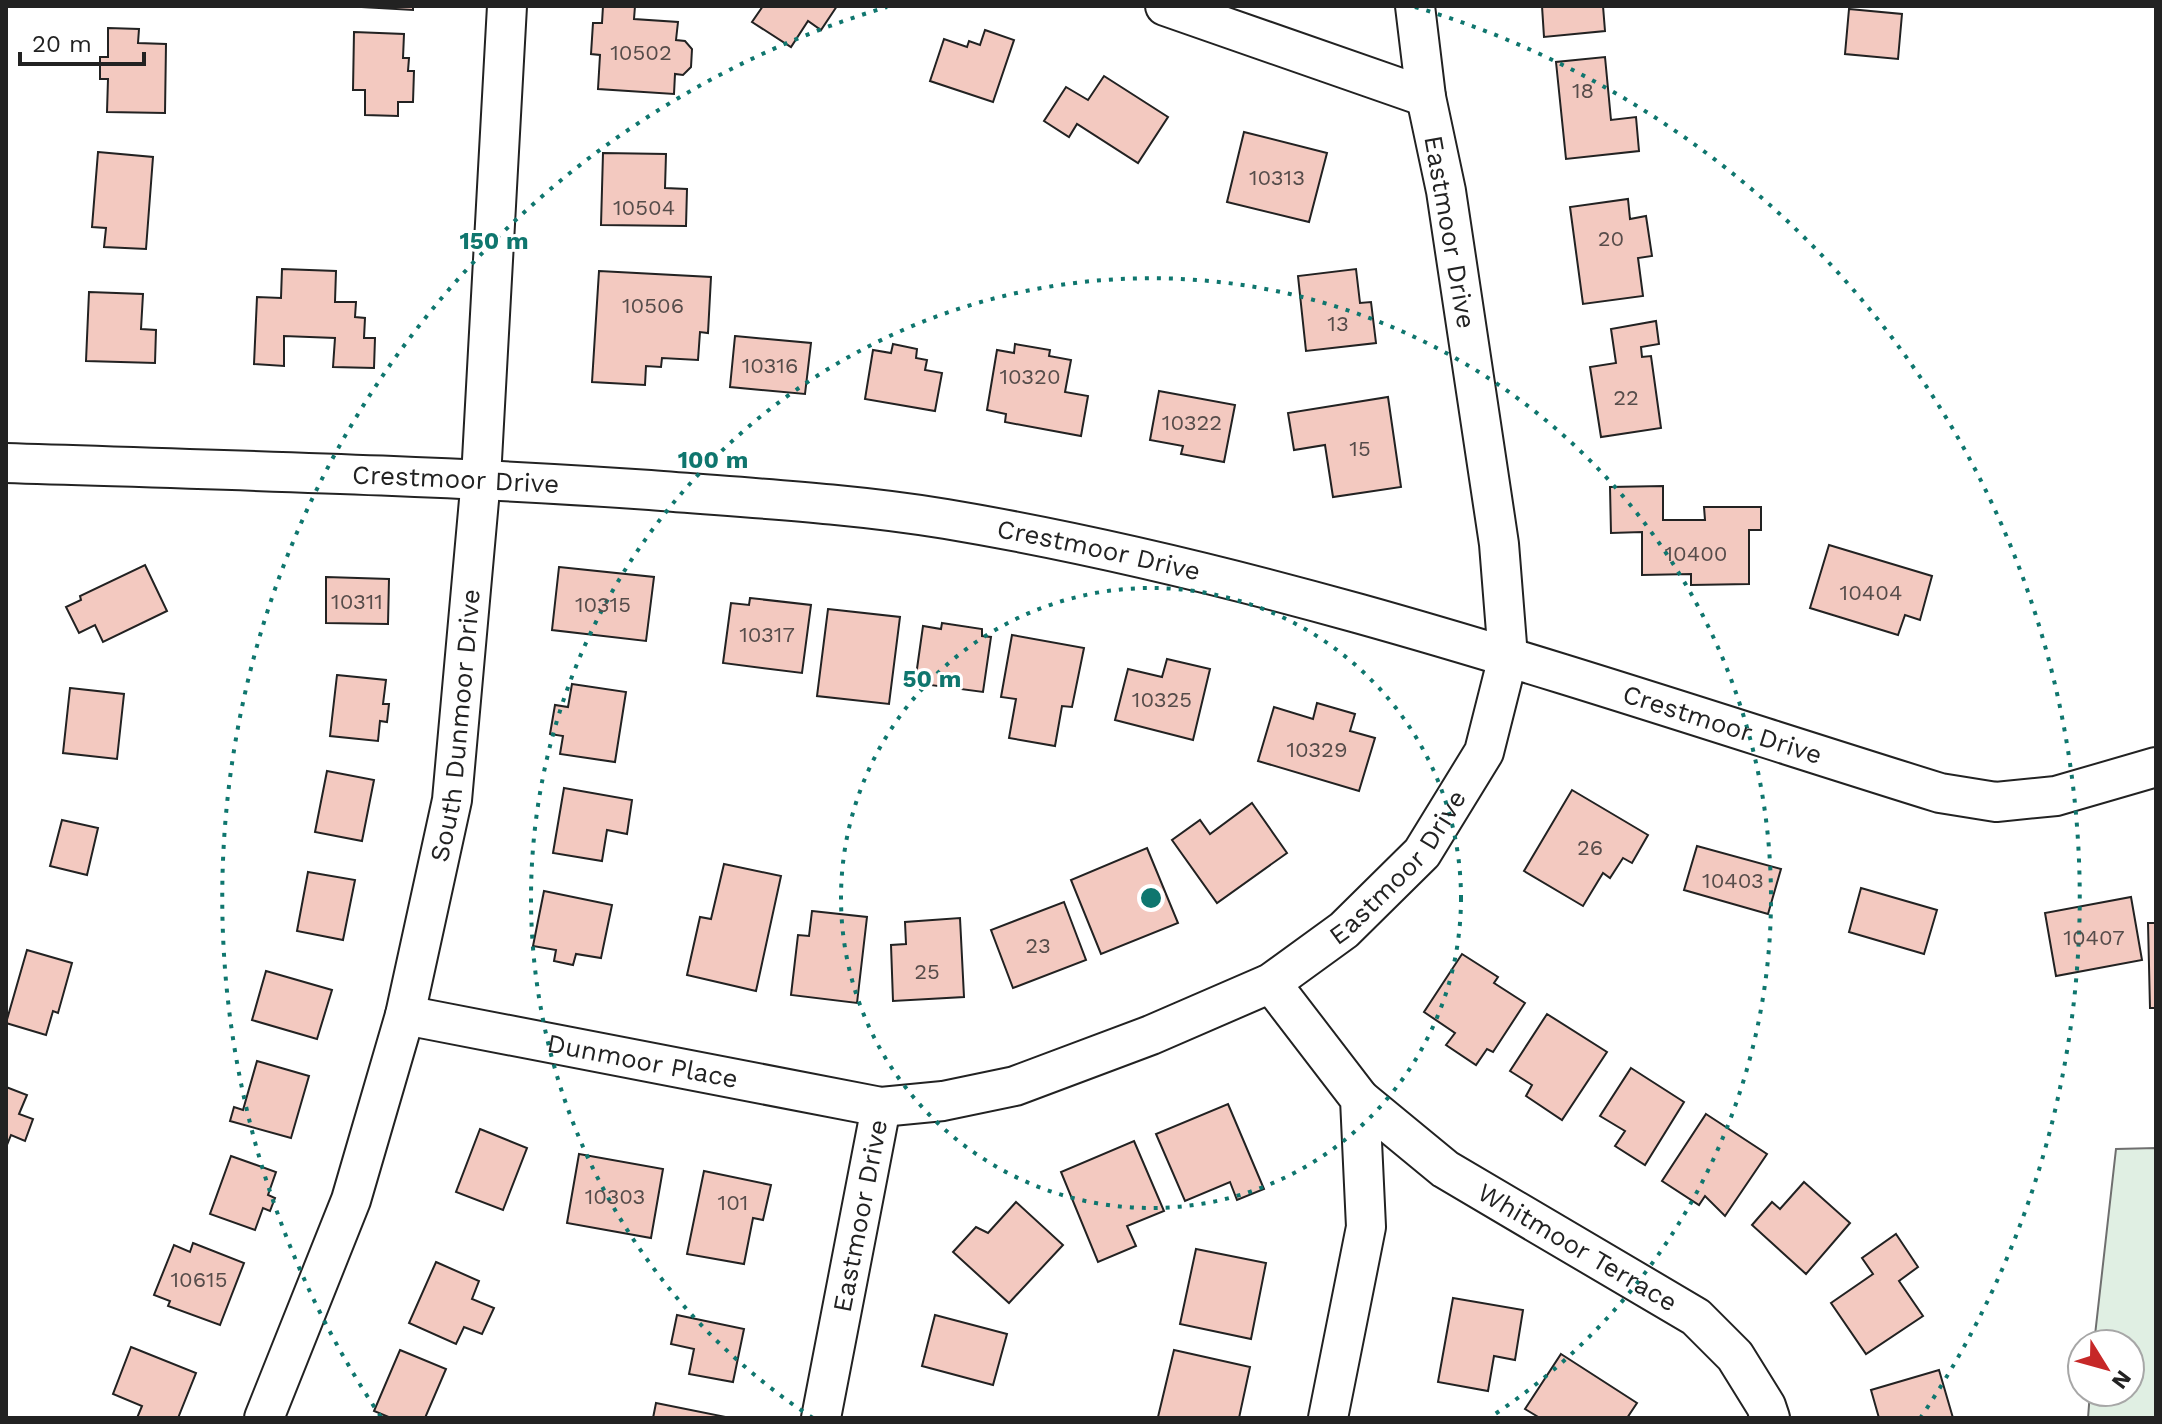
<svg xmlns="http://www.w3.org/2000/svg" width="2162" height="1424" font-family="'Work Sans',sans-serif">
  <rect width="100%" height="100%" fill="#fff"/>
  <path fill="#e0efe3" stroke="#6f6f6f" stroke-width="2" d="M 2156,1148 L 2156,1418 L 2088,1418 L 2090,1392 L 2130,1392 L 2130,1344 L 2094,1344 L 2116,1149 Z"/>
  <g fill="#f3c9c0" stroke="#222" stroke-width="2">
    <path d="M 344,6 L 413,6 L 413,10 Z"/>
    <path d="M 603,6 L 635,6 L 634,19 L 678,22 L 676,40 L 685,41 L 692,49 L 691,67 L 683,75 L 675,74 L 674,94 L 598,89 L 600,55 L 591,54 L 593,23 L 602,23 Z"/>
    <path d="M 763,6 L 837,6 L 821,30 L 808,21 L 791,47 L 752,22 Z"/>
    <path d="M 1542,6 L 1603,6 L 1605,31 L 1544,37 Z"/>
    <path d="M 1849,9 L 1902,14 L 1898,59 L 1845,54 Z"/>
    <path d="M 108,28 L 139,29 L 138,43 L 166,44 L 165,113 L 107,112 L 108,79 L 100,79 L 100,57 L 108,57 Z"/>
    <path d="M 985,30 L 1014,40 L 993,102 L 930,81 L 944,39 L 967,47 L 969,41 L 980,45 Z"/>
    <path d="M 354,32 L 404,34 L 403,58 L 409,58 L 408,71 L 414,71 L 413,102 L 398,102 L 398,116 L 365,115 L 365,90 L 353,90 Z"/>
    <path d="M 1605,57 L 1611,120 L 1636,117 L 1639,151 L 1566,159 L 1556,62 Z"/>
    <path d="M 1104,76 L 1168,117 L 1138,163 L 1077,124 L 1069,137 L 1044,121 L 1066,87 L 1088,100 Z"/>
    <path d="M 1244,132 L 1327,153 L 1309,222 L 1227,202 Z"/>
    <path d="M 98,152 L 153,157 L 146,249 L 104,247 L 106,228 L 92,227 Z"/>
    <path d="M 603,153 L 666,154 L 665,188 L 687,189 L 686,226 L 601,225 Z"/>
    <path d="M 1628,199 L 1630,219 L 1646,216 L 1652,256 L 1638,258 L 1643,296 L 1583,304 L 1570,207 Z"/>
    <path d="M 282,269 L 336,271 L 335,302 L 356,302 L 355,317 L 365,318 L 364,338 L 375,338 L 374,368 L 333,367 L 335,338 L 284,336 L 284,366 L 254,364 L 257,297 L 281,298 Z"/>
    <path d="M 1356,269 L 1360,303 L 1371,302 L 1376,343 L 1306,351 L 1298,276 Z"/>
    <path d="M 599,271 L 711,277 L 708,333 L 700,332 L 698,360 L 662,358 L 661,367 L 646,366 L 645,385 L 592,382 Z"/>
    <path d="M 89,292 L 143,294 L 141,329 L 156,330 L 155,363 L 86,361 Z"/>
    <path d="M 1656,321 L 1659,344 L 1641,347 L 1642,357 L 1651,356 L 1661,428 L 1601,437 L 1590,367 L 1616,363 L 1611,329 Z"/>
    <path d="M 735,336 L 811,343 L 805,394 L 730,387 Z"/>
    <path d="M 893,344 L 917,349 L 916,358 L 927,360 L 925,370 L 942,373 L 935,411 L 865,399 L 873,350 L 891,353 Z"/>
    <path d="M 1015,344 L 1050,350 L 1049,356 L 1071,360 L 1065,392 L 1088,396 L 1081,436 L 1005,422 L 1006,414 L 987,410 L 997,350 L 1014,353 Z"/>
    <path d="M 1159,391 L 1235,405 L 1224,462 L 1181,454 L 1183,446 L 1150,440 Z"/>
    <path d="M 1388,397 L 1401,487 L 1333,497 L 1325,445 L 1294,450 L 1288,413 Z"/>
    <path d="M 1663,486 L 1663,520 L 1705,520 L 1704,507 L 1761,507 L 1761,530 L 1749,530 L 1749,584 L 1691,585 L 1691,574 L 1642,575 L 1642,532 L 1611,533 L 1610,487 Z"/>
    <path d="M 1829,545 L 1932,576 L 1920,620 L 1905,615 L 1898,635 L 1810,608 Z"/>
    <path d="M 145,565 L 167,611 L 103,642 L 95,625 L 79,633 L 66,607 L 81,600 L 80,596 Z"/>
    <path d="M 559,567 L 654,577 L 646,641 L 552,630 Z"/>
    <path d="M 326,577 L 389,579 L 388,624 L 326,623 Z"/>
    <path d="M 750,598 L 811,605 L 802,673 L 723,663 L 731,603 L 749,605 Z"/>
    <path d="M 828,609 L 900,617 L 889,704 L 817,696 Z"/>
    <path d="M 942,623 L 982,629 L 982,636 L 991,637 L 983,692 L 915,683 L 923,626 L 941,629 Z"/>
    <path d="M 1012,635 L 1084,648 L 1072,707 L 1062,706 L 1055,746 L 1009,738 L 1016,699 L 1001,697 Z"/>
    <path d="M 1167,659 L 1210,669 L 1193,740 L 1115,720 L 1128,669 L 1162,677 Z"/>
    <path d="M 337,675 L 386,680 L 383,704 L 389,704 L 387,722 L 380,721 L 378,741 L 330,736 Z"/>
    <path d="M 572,684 L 626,692 L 615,762 L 560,754 L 563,736 L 550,734 L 555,705 L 568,707 Z"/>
    <path d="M 70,688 L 124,694 L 117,759 L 63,753 Z"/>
    <path d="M 1317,703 L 1355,714 L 1350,731 L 1375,738 L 1359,791 L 1258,761 L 1274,707 L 1313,719 Z"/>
    <path d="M 327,771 L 374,780 L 362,841 L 315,832 Z"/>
    <path d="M 564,788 L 632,800 L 627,834 L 607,830 L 602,861 L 553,853 Z"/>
    <path d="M 1572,790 L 1648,835 L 1632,863 L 1623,858 L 1610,878 L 1603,873 L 1583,906 L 1524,871 Z"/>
    <path d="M 1252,803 L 1287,853 L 1217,903 L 1172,840 L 1200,820 L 1210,834 Z"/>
    <path d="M 62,820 L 98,828 L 87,875 L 50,866 Z"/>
    <path d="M 1697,846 L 1781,869 L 1768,914 L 1684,890 Z"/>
    <path d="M 1147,848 L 1178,923 L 1101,954 L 1071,880 Z"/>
    <path d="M 724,864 L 781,876 L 756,991 L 687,975 L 700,917 L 711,919 Z"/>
    <path d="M 308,872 L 355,880 L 343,940 L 297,931 Z"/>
    <path d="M 1861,888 L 1937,910 L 1924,954 L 1849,932 Z"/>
    <path d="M 544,891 L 612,905 L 601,958 L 576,954 L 573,965 L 554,961 L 556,950 L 533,946 Z"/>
    <path d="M 2131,897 L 2142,960 L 2056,976 L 2045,913 Z"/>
    <path d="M 1064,902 L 1086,960 L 1013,988 L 991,930 Z"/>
    <path d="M 812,911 L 867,917 L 857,1003 L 791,995 L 798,935 L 809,936 Z"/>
    <path d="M 960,918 L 964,997 L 893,1001 L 891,945 L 906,944 L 905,922 Z"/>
    <path d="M 2148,923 L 2156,923 L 2156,1008 L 2150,1008 Z"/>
    <path d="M 27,950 L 72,963 L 58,1013 L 53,1011 L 46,1035 L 6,1023 Z"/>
    <path d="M 1462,954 L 1498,977 L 1494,983 L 1525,1003 L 1493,1052 L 1487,1049 L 1476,1065 L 1446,1045 L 1455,1033 L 1424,1012 Z"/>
    <path d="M 266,971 L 332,990 L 317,1039 L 252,1020 Z"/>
    <path d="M 1547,1014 L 1607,1052 L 1562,1120 L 1526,1096 L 1532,1085 L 1510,1071 Z"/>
    <path d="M 257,1061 L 309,1076 L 291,1138 L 230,1121 L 234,1107 L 243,1110 Z"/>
    <path d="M 1631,1068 L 1684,1102 L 1645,1165 L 1615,1146 L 1625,1131 L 1600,1116 Z"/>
    <path d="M 6,1087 L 27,1095 L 19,1114 L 33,1119 L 25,1141 L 11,1135 L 7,1145 Z"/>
    <path d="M 1228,1104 L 1264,1189 L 1237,1200 L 1230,1182 L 1185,1201 L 1156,1134 Z"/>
    <path d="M 1706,1114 L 1767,1154 L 1725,1216 L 1705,1196 L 1699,1205 L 1662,1181 Z"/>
    <path d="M 480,1129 L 527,1148 L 503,1210 L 456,1192 Z"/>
    <path d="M 1134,1141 L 1164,1211 L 1127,1226 L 1136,1246 L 1098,1262 L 1061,1172 Z"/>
    <path d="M 579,1154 L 663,1169 L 651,1238 L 567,1223 Z"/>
    <path d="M 231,1156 L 276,1172 L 268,1195 L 275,1198 L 270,1211 L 263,1208 L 255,1230 L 210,1214 Z"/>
    <path d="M 704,1171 L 771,1185 L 763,1220 L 753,1218 L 744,1264 L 687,1254 Z"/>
    <path d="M 1804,1182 L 1850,1223 L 1806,1274 L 1752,1225 L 1772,1202 L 1780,1209 Z"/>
    <path d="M 1016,1202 L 1063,1245 L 1009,1303 L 953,1252 L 976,1227 L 988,1233 Z"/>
    <path d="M 1896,1234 L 1918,1267 L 1899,1281 L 1923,1316 L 1866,1354 L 1831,1303 L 1873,1274 L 1862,1258 Z"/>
    <path d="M 193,1243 L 244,1263 L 220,1325 L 168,1306 L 170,1301 L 154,1295 L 174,1245 L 190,1252 Z"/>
    <path d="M 1196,1249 L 1266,1263 L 1251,1339 L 1180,1324 Z"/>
    <path d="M 436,1262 L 479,1281 L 472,1299 L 494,1308 L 482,1334 L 464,1327 L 456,1344 L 409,1323 Z"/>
    <path d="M 1453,1298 L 1523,1310 L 1515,1360 L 1494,1356 L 1488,1391 L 1438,1382 Z"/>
    <path d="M 677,1315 L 744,1329 L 733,1382 L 689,1374 L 694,1349 L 671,1344 Z"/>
    <path d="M 935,1315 L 1007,1334 L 993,1385 L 922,1366 Z"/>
    <path d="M 131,1347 L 196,1373 L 178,1418 L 137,1418 L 142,1406 L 113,1394 Z"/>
    <path d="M 400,1350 L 446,1369 L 425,1418 L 391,1418 L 374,1411 Z"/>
    <path d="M 1174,1350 L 1250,1367 L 1239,1418 L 1158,1417 Z"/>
    <path d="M 1561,1354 L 1637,1403 L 1627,1418 L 1540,1418 L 1525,1409 Z"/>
    <path d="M 1939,1370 L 1953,1418 L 1879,1418 L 1871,1390 Z"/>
    <path d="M 656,1403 L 726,1417 L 725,1418 L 653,1418 Z"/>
  </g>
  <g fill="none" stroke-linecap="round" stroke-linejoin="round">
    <defs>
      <g id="street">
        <path d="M 1165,6 L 1426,97"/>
        <path id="s1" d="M 6,463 C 221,470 436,475 650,490 C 748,498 849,503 946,519 C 1286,576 1612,691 1940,793 L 1996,802 L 2056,796 L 2156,767"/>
        <path d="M 1271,983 L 1360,1099 L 1366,1227 L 1328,1418"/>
        <path id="s2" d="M 405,1015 L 881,1107 L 943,1101 L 1015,1086 L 1151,1035 L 1271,983 L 1344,930 L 1422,853 L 1484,752 L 1508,657 L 1499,544 L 1446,191 L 1426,97 L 1415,6"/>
        <path id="s3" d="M 1360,1099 L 1445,1169 L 1696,1317 L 1735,1356 L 1766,1406 L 1770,1418"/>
        <path id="s4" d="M 264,1418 L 351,1200 L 405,1015 L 452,800 L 481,478 L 507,6"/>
        <path id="s5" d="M 821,1418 L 881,1107"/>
      </g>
    </defs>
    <use href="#street" stroke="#222" stroke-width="42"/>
    <use href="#street" stroke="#fff" stroke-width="38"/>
  </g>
  <g fill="none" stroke="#0f766e" stroke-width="4" stroke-dasharray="4 8">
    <circle cx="1151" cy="898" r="310"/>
    <path d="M813 1418A620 620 0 1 1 1489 1418"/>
    <path d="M381 1417A929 929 0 0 1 887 7M1415 7A929 929 0 0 1 1921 1417"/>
  </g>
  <g text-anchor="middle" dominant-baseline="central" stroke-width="6" stroke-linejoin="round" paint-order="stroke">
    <g font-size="22" fill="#564c4a">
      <text x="641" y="52">10502</text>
      <text x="1583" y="90">18</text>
      <text x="1277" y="177">10313</text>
      <text x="644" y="207">10504</text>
      <text x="1611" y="238">20</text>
      <text x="653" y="305">10506</text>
      <text x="1338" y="323">13</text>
      <text x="770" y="365">10316</text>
      <text x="1030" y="376">10320</text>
      <text x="1626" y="397">22</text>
      <text x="1192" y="422">10322</text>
      <text x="1360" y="448">15</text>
      <text x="1696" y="553">10400</text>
      <text x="1871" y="592">10404</text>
      <text x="357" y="601">10311</text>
      <text x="603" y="604">10315</text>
      <text x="767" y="634">10317</text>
      <text x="1162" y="699">10325</text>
      <text x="1317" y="749">10329</text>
      <text x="1590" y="847">26</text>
      <text x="1733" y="880">10403</text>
      <text x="2094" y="937">10407</text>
      <text x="1038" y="945">23</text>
      <text x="927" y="971">25</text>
      <text x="615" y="1196">10303</text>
      <text x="733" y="1202">101</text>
      <text x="199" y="1279">10615</text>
    </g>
    <g font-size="26" fill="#222" stroke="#fff">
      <text transform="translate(1450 232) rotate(80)">Eastmoor Drive</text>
      <text stroke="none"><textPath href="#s1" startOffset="450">Crestmoor Drive</textPath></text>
      <text stroke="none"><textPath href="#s1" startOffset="1098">Crestmoor Drive</textPath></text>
      <text stroke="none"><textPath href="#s1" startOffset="1746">Crestmoor Drive</textPath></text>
      <text stroke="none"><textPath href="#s4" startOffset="722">South Dunmoor Drive</textPath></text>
      <text stroke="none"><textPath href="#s2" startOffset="1070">Eastmoor Drive</textPath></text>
      <text stroke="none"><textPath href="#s2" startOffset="242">Dunmoor Place</textPath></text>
      <text stroke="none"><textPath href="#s5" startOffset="206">Eastmoor Drive</textPath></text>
      <text stroke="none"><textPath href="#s3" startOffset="264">Whitmoor Terrace</textPath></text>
    </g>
  </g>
  <circle cx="1151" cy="898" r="12" fill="#0f766e" stroke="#fff" stroke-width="4"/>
  <g font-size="24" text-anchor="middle" font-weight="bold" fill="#0f766e" stroke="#fff" stroke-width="6" stroke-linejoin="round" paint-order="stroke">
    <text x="494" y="249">150 m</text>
    <text x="713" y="468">100 m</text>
    <text x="932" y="687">50 m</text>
  </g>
  <rect width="2162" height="1424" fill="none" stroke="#222222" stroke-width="16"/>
  <g transform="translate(2106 1368) rotate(127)"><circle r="38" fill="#ffffff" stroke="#a7a7a7" stroke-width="2"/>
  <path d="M0-6L14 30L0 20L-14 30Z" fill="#c62828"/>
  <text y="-12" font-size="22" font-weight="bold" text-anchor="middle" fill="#222222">N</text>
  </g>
  <path d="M20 52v12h124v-12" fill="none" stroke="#222222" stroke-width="4"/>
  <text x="32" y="52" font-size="24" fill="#222222" stroke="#ffffff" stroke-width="6" paint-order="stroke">20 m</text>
</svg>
